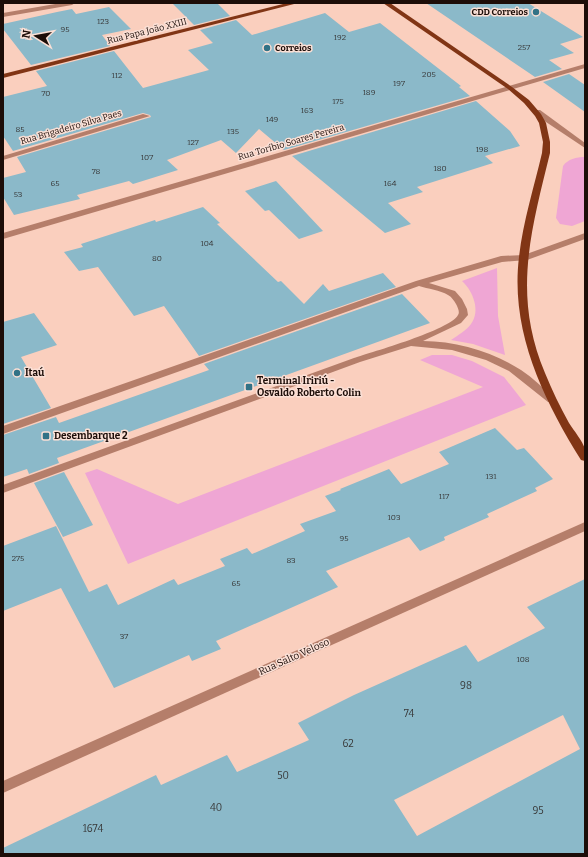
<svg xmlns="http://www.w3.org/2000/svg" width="588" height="857" font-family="Bitter,serif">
  <rect width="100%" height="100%" fill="#facfbe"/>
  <g fill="#efa6d4">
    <path d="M 585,157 L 585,221 L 572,226 L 560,224 L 556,218 L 563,166 C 568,159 576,157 585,157 Z"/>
    <path d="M 497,268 L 498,316 L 505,355 L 473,344 L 451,340 C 458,335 466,331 471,324 C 481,311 473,291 462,281 Z"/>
    <path d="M 432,355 L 452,355 L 472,361 L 504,377 L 526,405 L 128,564 L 85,473 L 97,469 L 178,504 L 483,387 L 420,360 Z"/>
  </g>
  <g fill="#8bb9c9" fill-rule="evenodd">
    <path d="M 172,3 L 217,3 L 230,16 L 194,25 Z"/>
    <path d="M 426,3 L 528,3 L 583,37 L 560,44 L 574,53 L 549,60 L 562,69 L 535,77 Z"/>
    <path d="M 109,7 L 131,29 L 102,35 L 110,46 L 31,65 L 3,29 L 3,24 L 57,12 L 72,9 L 76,14 Z"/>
    <path d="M 325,13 L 349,32 L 380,23 L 461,86 L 459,87 L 470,96 L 284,150 L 259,129 L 236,153 L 221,140 L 167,160 L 178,170 L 133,184 L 129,181 L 77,195 L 80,199 L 14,215 L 3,197 L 3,178 L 26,172 L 17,157 L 151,117 L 150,115 L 143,113 L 13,151 L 3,136 L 3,97 L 47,86 L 36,71 L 114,51 L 143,88 L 209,70 L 188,50 L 213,43 L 200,30 L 236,20 L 252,35 Z"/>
    <path d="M 569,74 L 585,85 L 585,112 L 543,82 Z"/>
    <path d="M 476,101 L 510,131 L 520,146 L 485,156 L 493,163 L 417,187 L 423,192 L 388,203 L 411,224 L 385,233 L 292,156 Z"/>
    <path d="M 276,181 L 323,231 L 299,239 L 269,210 L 265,211 L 245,191 Z"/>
    <path d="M 203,207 L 220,223 L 217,224 L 278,282 L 281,281 L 304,304 L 323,284 L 329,291 L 383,273 L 396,287 L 199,356 L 164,306 L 134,316 L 98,267 L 79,271 L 64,252 L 83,247 L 81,244 L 155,220 L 156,222 Z"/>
    <path d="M 402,294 L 430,323 L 57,458 L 59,463 L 29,474 L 27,469 L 3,477 L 3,435 L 56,417 L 59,423 L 209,370 L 204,364 Z"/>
    <path d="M 34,313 L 57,345 L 21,357 L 51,408 L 3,424 L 3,322 Z"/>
    <path d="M 495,428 L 517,450 L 524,448 L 553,479 L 535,488 L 537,491 L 487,514 L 489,517 L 444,537 L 445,540 L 420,551 L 409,537 L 326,571 L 338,587 L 216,641 L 221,649 L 192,661 L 189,655 L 114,688 L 61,588 L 3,611 L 3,546 L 56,526 L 89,592 L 107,584 L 118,605 L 174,579 L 178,585 L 225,566 L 220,559 L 247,548 L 252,554 L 305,531 L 300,524 L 336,511 L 325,496 L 341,490 L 340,489 L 389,469 L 401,484 L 449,464 L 439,452 Z"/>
    <path d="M 64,472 L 93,525 L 63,537 L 34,483 Z"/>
    <path d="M 585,579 L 585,854 L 3,854 L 3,848 L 156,775 L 161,785 L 227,755 L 237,772 L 309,740 L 298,723 L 354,695 L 466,645 L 478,662 L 545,628 L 527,607 ZM 563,715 L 580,749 L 417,836 L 394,800 Z"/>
  </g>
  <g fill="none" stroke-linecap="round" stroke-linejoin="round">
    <path fill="#b57e6a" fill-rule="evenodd" d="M 524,255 L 528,258 L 527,260 L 502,262 L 429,283 L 455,291 L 462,299 L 467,309 L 468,315 L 461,323 L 423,341 C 457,341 493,352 521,370 C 533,378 543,388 554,398 L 556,400 L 554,402 L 548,402 L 509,371 L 486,360 L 452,350 L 411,346 L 360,362 L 3,493 L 3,485 L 354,358 C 372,352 450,330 458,315 C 460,312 458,308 456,304 C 454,301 452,297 448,295 C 440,290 428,289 419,286 L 3,434 L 3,426 L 416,281 L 501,256 Z"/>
    <g fill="#b57e6a" fill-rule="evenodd">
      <path d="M 61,3 L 75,3 L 72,5 L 3,17 L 3,13 Z"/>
      <path d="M 585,64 L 585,68 L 3,239 L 3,233 Z"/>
      <path d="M 534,110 L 540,110 L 585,143 L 585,148 L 534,114 Z"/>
      <path d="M 143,114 L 150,116 L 3,160 L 3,156 Z"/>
      <path d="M 585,233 L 585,239 L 527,260 L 521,260 L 520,258 L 521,256 Z"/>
      <path d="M 585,522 L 585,531 L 3,793 L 3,781 Z"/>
    </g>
    <g fill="#813515" fill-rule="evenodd">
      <path d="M 287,3 L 298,3 L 3,78 L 3,74 Z"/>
      <path d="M 383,3 L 390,3 L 512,87 L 529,100 L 541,114 L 546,123 L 550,142 L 550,153 C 531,231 512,295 545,373 C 552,390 560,407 569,423 C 574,431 582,440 585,449 C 586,452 585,457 585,461 L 581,460 C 543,399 510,331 519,257 C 523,222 534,187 542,153 L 543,142 L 539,123 L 535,116 L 524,103 L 508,89 Z"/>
    </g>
  </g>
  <g fill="#327286" stroke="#fbe0d6" stroke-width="1.5">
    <circle cx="536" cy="12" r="4"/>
    <circle cx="267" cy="48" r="4"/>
    <circle cx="17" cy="373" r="4"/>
    <rect x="245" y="383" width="8" height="8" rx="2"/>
    <rect x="42" y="432" width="8" height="8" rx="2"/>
  </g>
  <g text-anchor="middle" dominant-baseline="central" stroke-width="3" stroke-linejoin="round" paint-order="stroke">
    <g font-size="8" fill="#383838">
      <text x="103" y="21">123</text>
      <text x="65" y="29">95</text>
      <text x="340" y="37">192</text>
      <text x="524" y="47">257</text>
      <text x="429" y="74">205</text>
      <text x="117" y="75">112</text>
      <text x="399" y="83">197</text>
      <text x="369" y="92">189</text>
      <text x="46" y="93">70</text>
      <text x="338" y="101">175</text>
      <text x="307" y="110">163</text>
      <text x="272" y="119">149</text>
      <text x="20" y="129">85</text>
      <text x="233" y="131">135</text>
      <text x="193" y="142">127</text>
      <text x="482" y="149">198</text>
      <text x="147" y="157">107</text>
      <text x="440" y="168">180</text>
      <text x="96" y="171">78</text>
      <text x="55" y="183">65</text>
      <text x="390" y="183">164</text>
      <text x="18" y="194">53</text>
      <text x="207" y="243">104</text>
      <text x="157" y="258">80</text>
      <text x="491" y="476">131</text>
      <text x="444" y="496">117</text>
      <text x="394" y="517">103</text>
      <text x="344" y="538">95</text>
      <text x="18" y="558">275</text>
      <text x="291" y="560">83</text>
      <text x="236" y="583">65</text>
      <text x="124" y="636">37</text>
      <text x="523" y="659">108</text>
    </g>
    <g font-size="9" font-weight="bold" fill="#1c0d08" stroke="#fbe0d6" text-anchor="end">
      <text x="528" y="12">CDD Correios</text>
      <text x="275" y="48" text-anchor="start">Correios</text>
    </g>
    <g font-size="9" fill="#1c0d08" stroke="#fbe0d6">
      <text transform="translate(147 31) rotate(-14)">Rua Papa João XXIII</text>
      <text transform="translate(71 127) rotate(-16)">Rua Brigadeiro Silva Paes</text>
      <text transform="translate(291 142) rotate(-16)">Rua Toríbio Soares Pereira</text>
    </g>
    <g font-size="10" font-weight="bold" fill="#1c0d08" stroke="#fbe0d6" text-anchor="start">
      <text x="25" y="373">Itaú</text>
      <text x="257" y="381">Terminal Iririú -<tspan x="257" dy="12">Osvaldo Roberto Colin</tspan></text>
      <text x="54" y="436">Desembarque 2</text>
    </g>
    <g font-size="10" fill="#1c0d08" stroke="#fbe0d6">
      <text transform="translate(294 657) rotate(-24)">Rua Salto Veloso</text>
    </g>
    <g font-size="10" fill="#383838">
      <text x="466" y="686">98</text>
      <text x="409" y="714">74</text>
      <text x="348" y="744">62</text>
      <text x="283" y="776">50</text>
      <text x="216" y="808">40</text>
      <text x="538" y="811">95</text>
      <text x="93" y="829">1674</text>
    </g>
  </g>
  <rect width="588" height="857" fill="none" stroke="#1c0d08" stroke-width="8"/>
  <g transform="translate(36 36) rotate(281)" stroke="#fbe0d6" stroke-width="3" paint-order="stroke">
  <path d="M0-3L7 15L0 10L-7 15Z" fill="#1c0d08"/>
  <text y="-6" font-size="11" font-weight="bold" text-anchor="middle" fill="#1c0d08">N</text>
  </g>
</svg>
